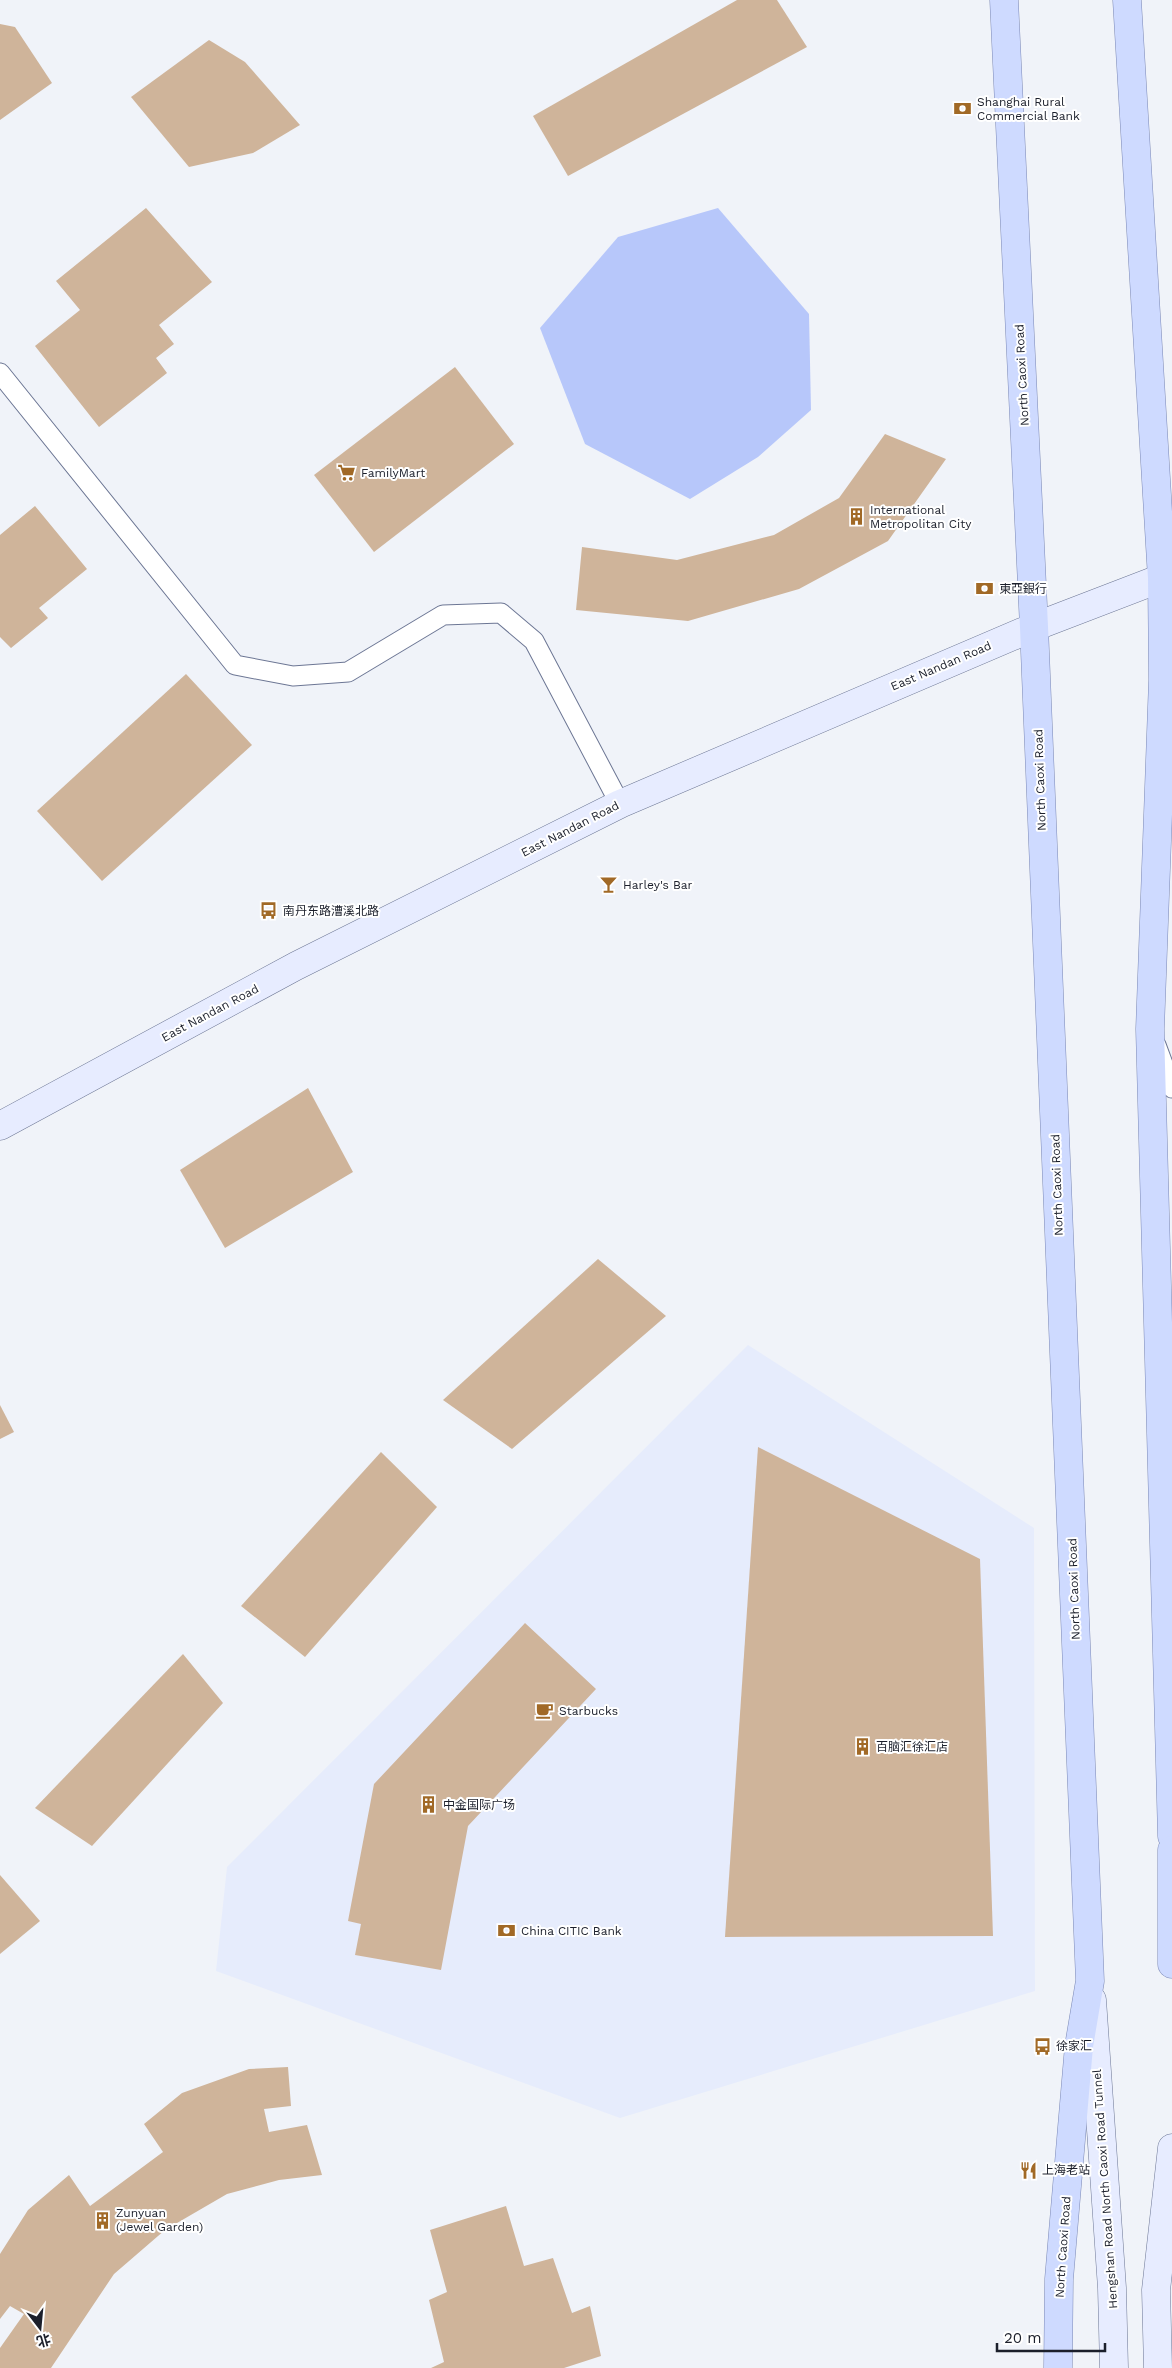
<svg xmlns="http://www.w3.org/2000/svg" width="1172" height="2368" font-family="'Work Sans','Noto Sans SC',sans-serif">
  <rect width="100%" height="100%" fill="#f0f3f9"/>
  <path fill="#e6ecfc" d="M 748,1345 L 1034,1528 L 1035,1991 L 620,2118 L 216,1971 L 227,1867 Z"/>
  <path fill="#b7c7fa" d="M 718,208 L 809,314 L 811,410 L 758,457 L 690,499 L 585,444 L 540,328 L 618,237 Z"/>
  <g fill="#cfb49a">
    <path d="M 737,0 L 777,0 L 807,47 L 568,176 L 533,116 Z"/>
    <path d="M 0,24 L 15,27 L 52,83 L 0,120 Z"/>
    <path d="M 209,40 L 245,62 L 300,125 L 253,153 L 189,167 L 131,97 Z"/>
    <path d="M 146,208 L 212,282 L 159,325 L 174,344 L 156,358 L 167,373 L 99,427 L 35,346 L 80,310 L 56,281 Z"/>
    <path d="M 455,367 L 514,444 L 374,552 L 314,475 Z"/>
    <path d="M 885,434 L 946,459 L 888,541 L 799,589 L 688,621 L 576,610 L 582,547 L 677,560 L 774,535 L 839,498 Z"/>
    <path d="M 35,506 L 87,569 L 39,608 L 48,618 L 11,648 L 0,637 L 0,535 Z"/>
    <path d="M 186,674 L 252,745 L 102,881 L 37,811 Z"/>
    <path d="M 308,1088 L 353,1172 L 225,1248 L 180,1170 Z"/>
    <path d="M 598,1259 L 666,1316 L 512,1449 L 443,1400 Z"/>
    <path d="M 0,1405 L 14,1432 L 0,1439 Z"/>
    <path d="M 758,1447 L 980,1559 L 993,1936 L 725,1937 Z"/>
    <path d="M 381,1452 L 437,1507 L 305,1657 L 241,1606 Z"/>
    <path d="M 525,1623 L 596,1689 L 468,1826 L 441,1970 L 355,1955 L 361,1924 L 348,1921 L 374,1784 Z"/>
    <path d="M 183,1654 L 223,1703 L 92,1846 L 35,1808 Z"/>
    <path d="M 0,1875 L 40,1921 L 0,1954 Z"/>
    <path d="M 288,2067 L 291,2106 L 264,2109 L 269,2132 L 307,2125 L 322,2175 L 279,2180 L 227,2194 L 165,2230 L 114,2274 L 51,2368 L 0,2368 L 0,2348 L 24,2314 L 10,2306 L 0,2319 L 0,2254 L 28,2210 L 69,2175 L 90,2206 L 163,2152 L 144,2124 L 182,2093 L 249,2069 Z"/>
    <path d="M 506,2206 L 524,2266 L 553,2258 L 572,2313 L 590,2306 L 601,2356 L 564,2368 L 431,2368 L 444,2362 L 429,2300 L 447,2292 L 430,2230 Z"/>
  </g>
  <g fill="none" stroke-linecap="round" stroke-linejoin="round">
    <defs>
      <g id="lane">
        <path d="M 0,373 L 235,665 L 293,676 L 348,672 L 443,615 L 501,613 L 534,641 L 620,804"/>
        <path d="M 1156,1045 L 1172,1088"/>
      </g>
      <g id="secondary">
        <path d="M 0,1126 L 296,966 L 620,804 L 1034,627 L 1172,574"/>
        <path d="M 1092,2000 L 1112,2288 L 1114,2368"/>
        <path d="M 1158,2368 L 1156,2290 L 1172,2148"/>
      </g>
      <g id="primary">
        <path d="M 1004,0 L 1034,627 L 1090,1981 L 1079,2046 L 1059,2279 L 1058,2368"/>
        <path d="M 1127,0 L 1162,578 L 1163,680 L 1150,1029 L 1172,1836"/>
        <path d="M 1172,1850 L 1172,1964"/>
      </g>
    </defs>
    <use href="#lane" stroke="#6c7694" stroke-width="21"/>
    <use href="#secondary" stroke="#6c7694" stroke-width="29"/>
    <use href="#primary" stroke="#7b88b5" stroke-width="29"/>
    <use href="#lane" stroke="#fff" stroke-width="19"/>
    <use href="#secondary" stroke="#e7ecff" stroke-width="28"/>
    <use href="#primary" stroke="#cedaff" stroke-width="28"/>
  </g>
  <defs>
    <symbol id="bank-bare" viewBox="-9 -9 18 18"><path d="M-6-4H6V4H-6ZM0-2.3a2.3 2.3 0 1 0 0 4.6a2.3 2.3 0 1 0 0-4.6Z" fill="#a16926" stroke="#fff" stroke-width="2.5" paint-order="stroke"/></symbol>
    <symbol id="supermarket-bare" viewBox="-9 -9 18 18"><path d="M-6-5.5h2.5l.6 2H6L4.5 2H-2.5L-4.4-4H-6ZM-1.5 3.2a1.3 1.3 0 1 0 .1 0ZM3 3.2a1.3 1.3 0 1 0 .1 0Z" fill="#a16926" stroke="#fff" stroke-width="2.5" paint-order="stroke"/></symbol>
    <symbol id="building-bare" viewBox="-9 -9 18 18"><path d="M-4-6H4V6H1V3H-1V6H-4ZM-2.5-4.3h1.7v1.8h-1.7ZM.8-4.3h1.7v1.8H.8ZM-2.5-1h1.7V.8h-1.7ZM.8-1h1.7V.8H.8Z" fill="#a16926" stroke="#fff" stroke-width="2.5" paint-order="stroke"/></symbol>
    <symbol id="bar-bare" viewBox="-9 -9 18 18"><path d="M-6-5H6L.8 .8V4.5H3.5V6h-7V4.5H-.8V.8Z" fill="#a16926" stroke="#fff" stroke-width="2.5" paint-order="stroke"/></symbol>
    <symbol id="bus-bare" viewBox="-9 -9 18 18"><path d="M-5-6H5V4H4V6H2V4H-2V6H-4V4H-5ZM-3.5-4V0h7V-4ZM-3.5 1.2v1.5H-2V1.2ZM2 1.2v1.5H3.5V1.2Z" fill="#a16926" stroke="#fff" stroke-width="2.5" paint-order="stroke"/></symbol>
    <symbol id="cafe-bare" viewBox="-9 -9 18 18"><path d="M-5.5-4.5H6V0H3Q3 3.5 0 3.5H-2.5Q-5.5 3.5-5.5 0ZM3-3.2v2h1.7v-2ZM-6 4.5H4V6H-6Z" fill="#a16926" stroke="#fff" stroke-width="2.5" paint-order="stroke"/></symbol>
    <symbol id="restaurant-bare" viewBox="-9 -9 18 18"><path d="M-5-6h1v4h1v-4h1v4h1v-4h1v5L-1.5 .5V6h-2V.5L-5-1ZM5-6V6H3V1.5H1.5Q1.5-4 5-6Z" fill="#a16926" stroke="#fff" stroke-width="2.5" paint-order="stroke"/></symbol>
  </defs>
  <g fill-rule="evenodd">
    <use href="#bank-bare" x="950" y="96" width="25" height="25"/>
    <use href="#supermarket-bare" x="334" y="460" width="25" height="25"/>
    <use href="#building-bare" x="844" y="504" width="25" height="25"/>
    <use href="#bank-bare" x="972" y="576" width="25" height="25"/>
    <use href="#bar-bare" x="596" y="872" width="25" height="25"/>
    <use href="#bus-bare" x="256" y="898" width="25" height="25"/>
    <use href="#cafe-bare" x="532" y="1698" width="25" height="25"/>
    <use href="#building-bare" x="850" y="1734" width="25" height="25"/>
    <use href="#building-bare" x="416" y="1792" width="25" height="25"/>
    <use href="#bank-bare" x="494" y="1918" width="25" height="25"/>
    <use href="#bus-bare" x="1030" y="2034" width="25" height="25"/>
    <use href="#restaurant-bare" x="1016" y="2158" width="25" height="25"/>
    <use href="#building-bare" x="90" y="2208" width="25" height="25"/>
  </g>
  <g text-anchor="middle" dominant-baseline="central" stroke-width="4" stroke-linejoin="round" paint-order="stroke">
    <g font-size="12" fill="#1b1f2b" stroke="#fff" text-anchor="start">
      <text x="977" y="102">Shanghai Rural<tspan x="977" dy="14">Commercial Bank</tspan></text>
      <text x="361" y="473">FamilyMart</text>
      <text x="870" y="510">International<tspan x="870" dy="14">Metropolitan City</tspan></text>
      <text x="999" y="589">東亞銀行</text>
      <text x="623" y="885">Harley's Bar</text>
      <text x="283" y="911">南丹东路漕溪北路</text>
      <text x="559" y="1711">Starbucks</text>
      <text x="876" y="1747">百脑汇徐汇店</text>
      <text x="443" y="1805">中金国际广场</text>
      <text x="521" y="1931">China CITIC Bank</text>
      <text x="1056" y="2046">徐家汇</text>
      <text x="1042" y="2170">上海老站</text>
      <text x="116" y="2213">Zunyuan<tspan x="116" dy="14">(Jewel Garden)</tspan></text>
    </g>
    <g font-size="12" fill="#1b1f2b" stroke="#fff">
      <text transform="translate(1022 375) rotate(-93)">North Caoxi Road</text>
      <text transform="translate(941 666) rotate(-23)">East Nandan Road</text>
      <text transform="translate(1040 780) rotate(-92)">North Caoxi Road</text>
      <text transform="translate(570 829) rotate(-27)">East Nandan Road</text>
      <text transform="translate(210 1013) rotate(-28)">East Nandan Road</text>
      <text transform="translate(1057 1185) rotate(-92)">North Caoxi Road</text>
      <text transform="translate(1074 1589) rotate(-92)">North Caoxi Road</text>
      <text transform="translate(1105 2189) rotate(-94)">Hengshan Road North Caoxi Road Tunnel</text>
      <text transform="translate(1063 2247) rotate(-86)">North Caoxi Road</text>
    </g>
  </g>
  <g transform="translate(40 2328) rotate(164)" stroke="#ffffff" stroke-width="4" paint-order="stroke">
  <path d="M0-4L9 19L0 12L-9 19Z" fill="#1b1f2b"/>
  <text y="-8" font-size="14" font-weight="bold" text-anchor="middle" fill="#1b1f2b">北</text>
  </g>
  <path d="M997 2343v8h108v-8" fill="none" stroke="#1b1f2b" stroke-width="2.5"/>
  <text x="1004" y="2343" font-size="15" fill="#1b1f2b" stroke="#ffffff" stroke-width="4" paint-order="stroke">20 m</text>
</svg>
